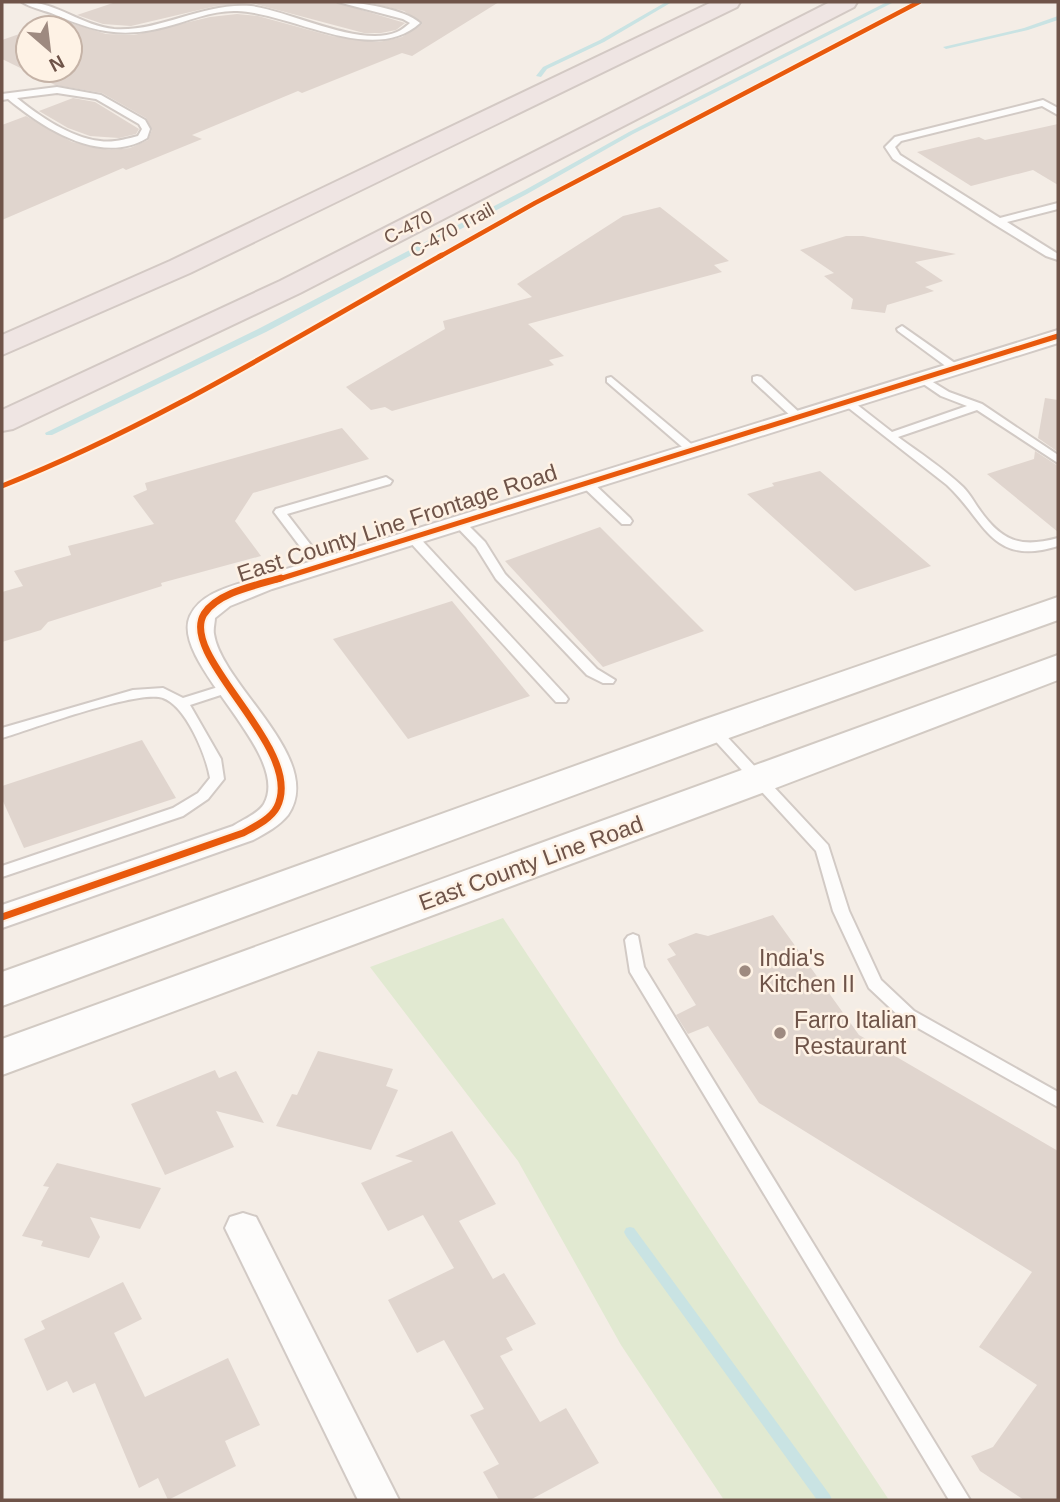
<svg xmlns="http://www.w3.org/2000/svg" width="1060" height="1502" font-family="Helvetica,sans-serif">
  <rect width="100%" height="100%" fill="#f4ede6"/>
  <path fill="#e1e9d1" d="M 503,918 L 889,1500 L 724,1500 L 621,1345 L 518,1161 L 370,967 Z"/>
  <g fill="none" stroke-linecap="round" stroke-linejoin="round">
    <g fill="#c9e3e3" fill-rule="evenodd">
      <path d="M 666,2 L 672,2 L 604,42 L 547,69 L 541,77 L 536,76 L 543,67 L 600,40 Z"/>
      <path d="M 887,2 L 894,2 L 633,134 L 527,194 L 266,332 L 52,435 L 46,435 L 45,433 L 260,328 L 525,190 L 629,132 Z"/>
      <path d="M 1058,16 L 1058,20 L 1028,30 L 946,49 L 943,47 L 1024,28 Z"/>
      <path d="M 630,1227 L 634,1228 L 830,1495 L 832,1500 L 817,1500 L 626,1236 L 624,1232 L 626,1228 Z"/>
    </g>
  </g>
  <g fill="#e0d5ce">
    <path d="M 116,2 L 335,2 L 405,23 L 396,30 L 381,33 L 364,33 L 251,3 L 216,6 L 131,26 L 103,24 L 77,15 Z"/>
    <path d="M 366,2 L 499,2 L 412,56 L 402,53 L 302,93 L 298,91 L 192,135 L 202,139 L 126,170 L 123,168 L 2,220 L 2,125 L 26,116 L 72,142 L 110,150 L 130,148 L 148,140 L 152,130 L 146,118 L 102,93 L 55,85 L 2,59 L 2,40 L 28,31 L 28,70 L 70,70 L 70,28 L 37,28 L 61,20 L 106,34 L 134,35 L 210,17 L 237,14 L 258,16 L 331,36 L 379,42 L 402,37 L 422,24 L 404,11 Z"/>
    <path d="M 73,98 L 95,102 L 139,129 L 136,134 L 119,138 L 90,136 L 68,128 L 39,111 Z"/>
    <path d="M 1058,124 L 1058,185 L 1033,170 L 971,186 L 917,152 L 979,137 L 985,140 Z"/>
    <path d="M 660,207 L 729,261 L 714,265 L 722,272 L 528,324 L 564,356 L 549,360 L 554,365 L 392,411 L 385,407 L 371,410 L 346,387 L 445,329 L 443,321 L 532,297 L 517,284 L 623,216 Z"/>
    <path d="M 846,236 L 863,236 L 956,254 L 915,262 L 943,281 L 925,287 L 934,291 L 887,305 L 885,313 L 851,309 L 853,299 L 824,276 L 834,273 L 800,250 Z"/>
    <path d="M 1045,398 L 1058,400 L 1058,452 L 1038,438 Z"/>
    <path d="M 342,428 L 369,459 L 253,493 L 235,521 L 261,556 L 161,583 L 162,586 L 48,622 L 41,630 L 2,642 L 2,592 L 23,586 L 14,571 L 71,555 L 68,546 L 154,524 L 133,496 L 147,490 L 145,483 Z"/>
    <path d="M 1035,451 L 1058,466 L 1058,532 L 987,474 L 1034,459 Z"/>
    <path d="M 820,471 L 931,566 L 855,591 L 747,494 L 774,486 L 772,483 Z"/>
    <path d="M 600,527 L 704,631 L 603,667 L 505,561 Z"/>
    <path d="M 452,601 L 530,696 L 408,739 L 333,639 Z"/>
    <path d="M 142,740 L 176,798 L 24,848 L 2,799 L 2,786 Z"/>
    <path d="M 773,915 L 859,1035 L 1058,1151 L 1058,1500 L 1024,1500 L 980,1471 L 971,1456 L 993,1447 L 1037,1385 L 979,1347 L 1032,1272 L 759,1103 L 708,1026 L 688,1034 L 676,1015 L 696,1005 L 667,959 L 676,955 L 668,944 L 696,933 L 708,936 Z"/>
    <path d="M 318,1051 L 393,1069 L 386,1086 L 398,1090 L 371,1150 L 276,1126 L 292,1094 L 297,1095 Z"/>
    <path d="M 215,1070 L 219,1078 L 236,1071 L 264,1123 L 216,1111 L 234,1147 L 165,1175 L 131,1104 Z"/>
    <path d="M 452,1131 L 496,1204 L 459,1221 L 493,1279 L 504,1273 L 536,1324 L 506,1338 L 513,1350 L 500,1356 L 540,1422 L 566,1408 L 599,1463 L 530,1500 L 499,1500 L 483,1472 L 499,1464 L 470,1415 L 484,1409 L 444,1340 L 417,1353 L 388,1300 L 454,1268 L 423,1215 L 388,1231 L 361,1183 L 413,1161 L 395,1156 Z"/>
    <path d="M 57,1163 L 161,1188 L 140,1229 L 90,1217 L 100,1237 L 89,1258 L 41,1246 L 43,1241 L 22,1236 L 49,1187 L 43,1186 Z"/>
    <path d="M 123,1282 L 142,1319 L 114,1333 L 145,1397 L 228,1358 L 260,1425 L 225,1441 L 236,1466 L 168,1500 L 158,1478 L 139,1488 L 95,1383 L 73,1393 L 67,1381 L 47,1391 L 24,1339 L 45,1329 L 41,1321 Z"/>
  </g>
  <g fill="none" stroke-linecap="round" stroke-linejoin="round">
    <defs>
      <g id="service">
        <path d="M 22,2 C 54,0 82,26 114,29 C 161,32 203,2 251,6 C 291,11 360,48 397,32 C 402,30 406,26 410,23 L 403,19 L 338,2 C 360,2 404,9 420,23 C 373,66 292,13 237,11 C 213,10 188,21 165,27 C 120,39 93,31 51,13 C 42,10 30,7 22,2 Z"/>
        <path d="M 57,87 L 101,95 L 145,120 L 150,129 L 147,138 C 101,166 43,128 8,99 L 2,100 L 2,94 ZM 57,93 L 96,99 L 139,124 L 142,129 L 138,136 C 126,139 113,143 100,141 C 71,138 39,116 17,98 Z"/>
        <path d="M 1043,100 L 1058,108 L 1058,115 L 1042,106 L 901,141 L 895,147 L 900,155 L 1000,218 L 1058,203 L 1058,209 L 1007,222 L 1058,254 L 1058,260 L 1046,256 L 994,224 L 893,159 L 885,147 L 895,137 Z"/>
        <path d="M 902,326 L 959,366 L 959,370 L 951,370 L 898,331 L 897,329 Z"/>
        <path d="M 757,376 L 761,377 L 802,415 L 802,419 L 794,419 L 753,381 L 753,377 Z"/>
        <path d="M 923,376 L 949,392 L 982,404 L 1058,455 L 1058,463 L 977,410 L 898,437 C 920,453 943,468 963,487 C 970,494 974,502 979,509 C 1002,542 1021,548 1058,538 L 1058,546 C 991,567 986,521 947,485 L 841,402 L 843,400 L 851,400 L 892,432 L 967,406 L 941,396 L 919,381 L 918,379 Z"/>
        <path d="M 611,377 L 696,448 L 696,452 L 688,452 L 607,382 L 607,378 Z"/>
        <path d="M 386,477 L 392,481 L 390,484 L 287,514 L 327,566 L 325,569 L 317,569 L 274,512 L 276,509 Z"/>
        <path d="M 586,479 L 590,480 L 630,518 L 632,521 L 630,524 L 622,524 L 582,486 L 580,483 Z"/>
        <path d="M 459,519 L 463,520 L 485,542 L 505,574 L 597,669 L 615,680 L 613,683 L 603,683 L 587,675 L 496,579 L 476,547 L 453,523 Z"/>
        <path d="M 412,533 L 416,534 L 566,696 L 568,699 L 566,702 L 556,702 L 408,540 L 406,537 L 408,534 Z"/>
        <path d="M 231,683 L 238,687 L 236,690 L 190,705 L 221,759 L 224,779 L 208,799 L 183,816 L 2,877 L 2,866 L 173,808 L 198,793 L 210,778 C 206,755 186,706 163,698 C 139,689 32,729 2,738 L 2,728 L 133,690 L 163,688 L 183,698 Z"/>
        <path d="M 713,725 L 718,727 L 828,845 L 849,911 L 881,980 L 914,1011 L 1058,1092 L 1058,1107 L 902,1019 L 869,988 L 833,911 L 816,851 L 708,733 L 706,730 L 708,727 Z"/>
        <path d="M 633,934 L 638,936 L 644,967 L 970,1500 L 949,1500 L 630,972 L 625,940 L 628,936 Z"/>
      </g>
      <g id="minor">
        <path d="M 1058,330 L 1058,343 L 272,589 L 230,606 L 215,618 C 215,622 213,629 214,634 C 222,686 326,759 288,815 C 279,826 266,833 253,840 L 2,928 L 2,905 L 233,826 C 242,820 258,814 264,804 C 293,753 169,662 190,616 C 201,592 233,586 254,579 Z"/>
        <path d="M 243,1213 L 256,1217 L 399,1500 L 358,1500 L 225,1228 L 230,1217 Z"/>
      </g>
      <g id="secondary">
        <path d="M 1058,597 L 1058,620 L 726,739 L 2,1006 L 2,972 L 700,721 Z"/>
        <path d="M 1058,655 L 1058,680 L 773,789 L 2,1075 L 2,1039 Z"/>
      </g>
      <g id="motorway">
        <path d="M 712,2 L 740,2 L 737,7 L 190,273 L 2,355 L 2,335 L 170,261 Z"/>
        <path d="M 830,2 L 857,2 L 854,7 L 300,293 L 13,429 L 2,431 L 2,410 L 280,281 Z"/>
      </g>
    </defs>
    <use href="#service" stroke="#d2cac5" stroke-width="4"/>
    <use href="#minor" stroke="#d2cac5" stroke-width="4"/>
    <use href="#secondary" stroke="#d2cac3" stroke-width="4"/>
    <use href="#motorway" stroke="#d3c9c4" stroke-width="4"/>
    <use href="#service" fill="#fdfcfb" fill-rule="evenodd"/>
    <use href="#minor" fill="#fdfcfb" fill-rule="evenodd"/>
    <use href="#secondary" fill="#fdfcfb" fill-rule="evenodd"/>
    <use href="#motorway" fill="#efe5e3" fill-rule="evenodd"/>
    <defs>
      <path id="cycleway-far2" d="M 439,257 L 535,203 L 919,2"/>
      <g id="cycleway-far1">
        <path d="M 2,486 C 156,425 298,336 442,255"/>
        <path d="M 276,580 L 1058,336"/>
      </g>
      <path id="cycleway" d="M 2,917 L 243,833 C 254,827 271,819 277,807 C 306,749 178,657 204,614 C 218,592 258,585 281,578"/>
    </defs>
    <use href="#cycleway-far2" stroke="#fef2e5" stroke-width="7"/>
    <use href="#cycleway-far1" stroke="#fef2e5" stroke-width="9"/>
    <use href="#cycleway" stroke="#fef2e5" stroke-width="11"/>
    <use href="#cycleway-far2" stroke="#e8590c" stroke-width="4.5"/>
    <use href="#cycleway-far1" stroke="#e8590c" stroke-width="5"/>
    <use href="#cycleway" stroke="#e8590c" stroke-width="7"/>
  </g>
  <g fill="#9e8a80" stroke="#fef2e5" stroke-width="2.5">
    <circle cx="745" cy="971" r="7"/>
    <circle cx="780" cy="1033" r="7"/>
  </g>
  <g text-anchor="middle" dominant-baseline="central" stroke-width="5" stroke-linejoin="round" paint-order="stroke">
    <g font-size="19" fill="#6f5449" stroke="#fef2e5">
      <text transform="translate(408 227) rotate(-27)">C-470</text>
      <text transform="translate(452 230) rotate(-29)">C-470 Trail</text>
    </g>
    <g font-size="23" fill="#6f5449" stroke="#fef2e5">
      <text transform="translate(397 523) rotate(-18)">East County Line Frontage Road</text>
      <text transform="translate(531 863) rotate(-20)">East County Line Road</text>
    </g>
    <g font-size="23" fill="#6f5449" stroke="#fef2e5" text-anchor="start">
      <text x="759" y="958">India's<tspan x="759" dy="26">Kitchen II</tspan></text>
      <text x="794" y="1020">Farro Italian<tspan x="794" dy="26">Restaurant</tspan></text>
    </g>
  </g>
  <rect width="1060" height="1502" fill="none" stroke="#6f5449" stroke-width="7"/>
  <g transform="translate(49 49) rotate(152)"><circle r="33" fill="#fef2e5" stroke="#c5b3a7" stroke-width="2"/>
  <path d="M0-5L12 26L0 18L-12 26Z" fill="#9e8a80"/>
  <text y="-10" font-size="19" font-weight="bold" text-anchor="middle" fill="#6f5449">N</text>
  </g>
</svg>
